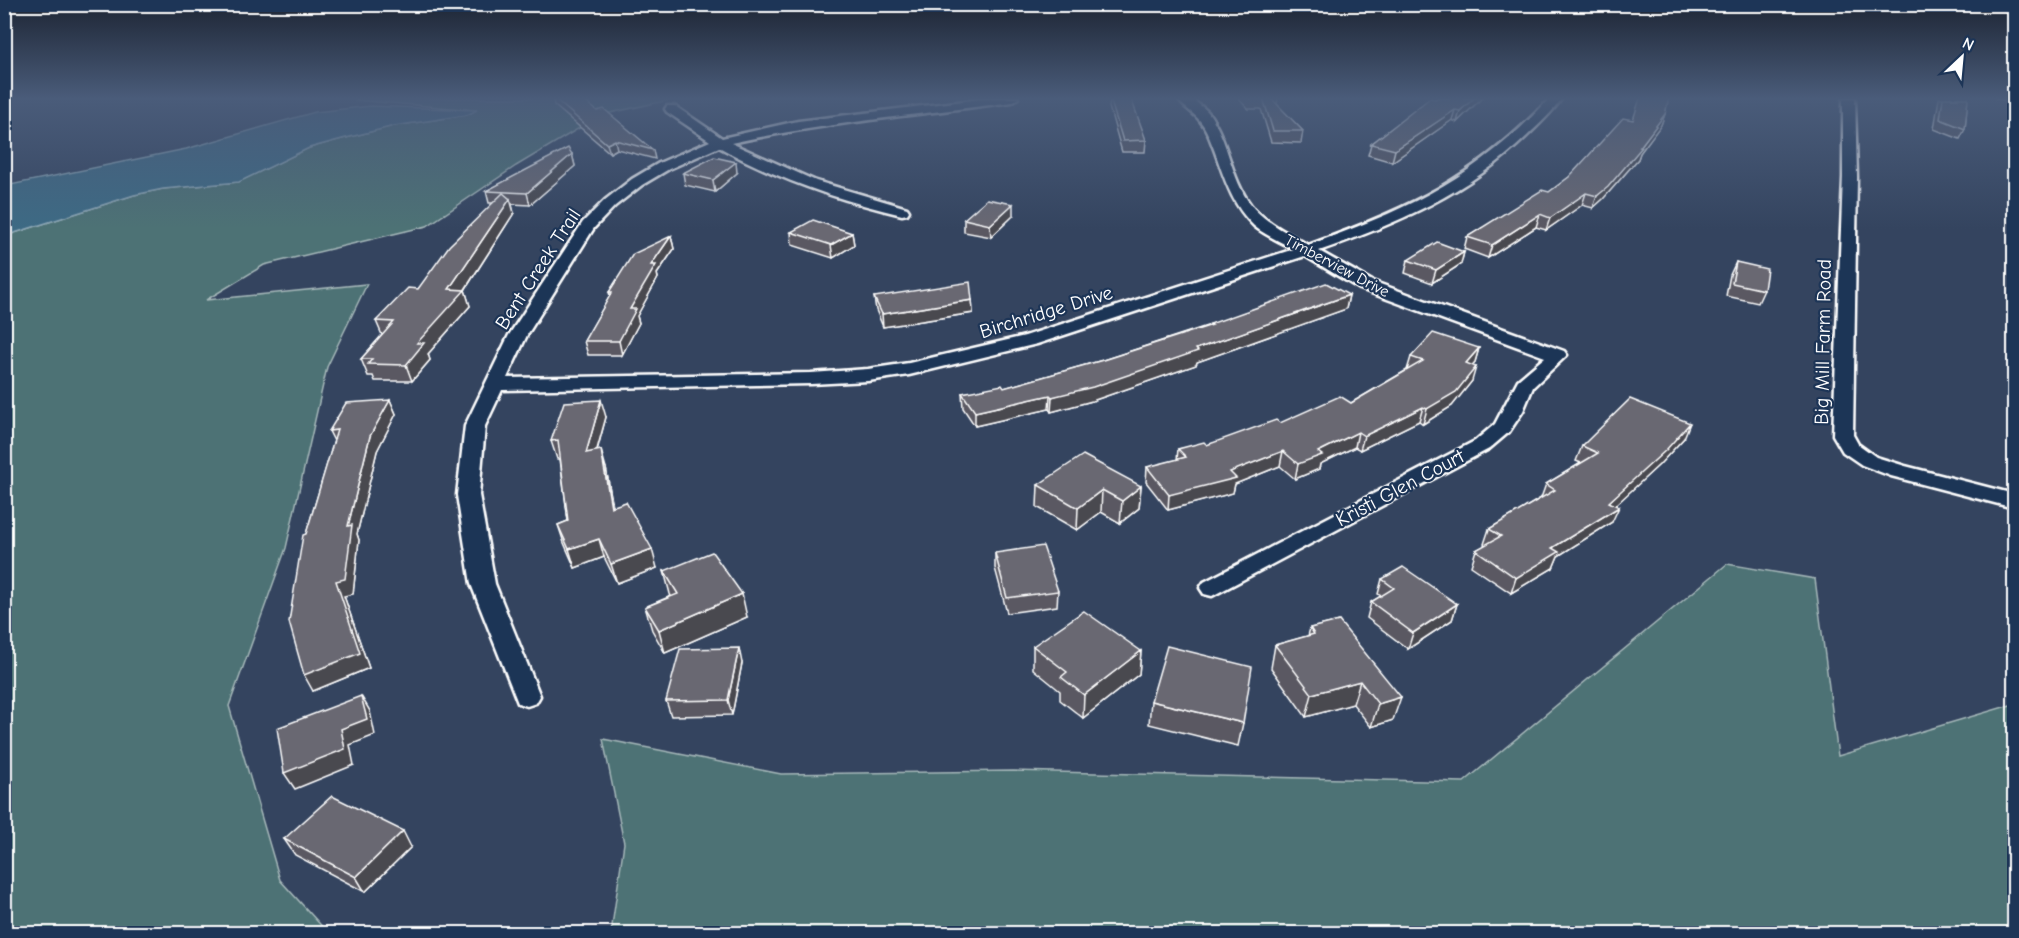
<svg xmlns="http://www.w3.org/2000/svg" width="2019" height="938" font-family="'Comic Neue',sans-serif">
  <rect width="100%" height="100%" fill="#34445f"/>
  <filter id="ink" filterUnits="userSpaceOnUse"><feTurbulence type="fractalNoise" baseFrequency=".0167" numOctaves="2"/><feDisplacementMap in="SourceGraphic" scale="12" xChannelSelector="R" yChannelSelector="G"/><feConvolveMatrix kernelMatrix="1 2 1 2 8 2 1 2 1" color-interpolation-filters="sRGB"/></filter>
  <g filter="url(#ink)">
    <g fill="#4d7274" stroke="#a6b8ba" stroke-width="1.5">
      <path d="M 360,98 L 678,98 L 601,115 L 516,166 L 427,226 L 264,265 L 206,300 L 367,284 L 327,367 L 286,548 L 229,706 L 280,880 L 328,933 L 5,934 L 4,255 L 9,250 L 5,244 L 5,236 L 134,195 L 163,189 L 238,182 L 309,148 L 342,139 L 394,126 L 467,115 L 476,110 L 354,100 Z"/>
      <path d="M 1727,564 L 1815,579 L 1838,756 L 2014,704 L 2014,933 L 611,933 L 624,843 L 603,739 L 781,774 L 1013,771 L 1464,782 Z"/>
    </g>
    <path fill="#3e6a84" stroke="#8ba6b5" stroke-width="1.5" d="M 371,106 L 477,110 L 467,115 L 394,126 L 342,139 L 309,148 L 239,182 L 163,189 L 134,195 L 5,236 L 5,186 L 186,149 L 315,112 Z"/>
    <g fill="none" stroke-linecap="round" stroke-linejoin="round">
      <defs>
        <g id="minor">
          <path d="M 989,98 L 1018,98 L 1012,102 C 918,115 824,123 731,143 L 816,181 L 907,208 L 909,211 L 907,214 L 902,215 C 838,200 777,179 719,147 L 669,169 L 642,185 L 615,206 L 594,228 L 527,335 L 507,378 L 811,373 L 868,369 L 909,363 L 1025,336 L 1294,249 C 1281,242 1265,235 1254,226 C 1226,199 1222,165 1207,132 C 1199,114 1185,110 1177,98 L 1190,98 C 1196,102 1203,107 1208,112 C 1229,140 1230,178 1251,205 C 1266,223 1288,233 1308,245 C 1409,209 1476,178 1550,98 L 1562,98 C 1554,111 1539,124 1528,135 C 1469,193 1396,224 1319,251 L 1372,281 L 1564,351 L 1567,355 L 1533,387 L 1523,411 L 1509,432 L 1489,449 L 1212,596 L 1204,594 L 1200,588 L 1204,582 L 1475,441 L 1495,424 L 1518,380 L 1545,357 L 1360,289 L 1305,256 L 1037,344 L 909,375 L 868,381 L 811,384 L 502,390 L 485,426 L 479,495 L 495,584 L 540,696 L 536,703 L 527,706 L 518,703 L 471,584 L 457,495 L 465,426 L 509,335 L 583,222 L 605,200 L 632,179 L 659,163 L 710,141 L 667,112 L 665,109 L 667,106 L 675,106 L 722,138 L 798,121 Z"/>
          <path d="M 1843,98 L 1855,98 L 1857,177 L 1853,435 L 1858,444 L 1876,457 L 1905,466 L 2014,494 L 2014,508 L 1891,476 L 1862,465 L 1843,452 L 1833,435 L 1843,177 Z"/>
        </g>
      </defs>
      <use href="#minor" stroke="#fff" stroke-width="5"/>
      <use href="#minor" fill="#1d3557" fill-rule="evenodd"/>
    </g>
    <g fill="#5a5962" stroke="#fff" stroke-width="1.5">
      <path d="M 553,98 L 581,98 L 597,111 L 653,150 L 655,159 L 617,149 L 610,153 L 554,105 Z"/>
      <path d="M 1110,98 L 1146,140 L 1145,152 L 1122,152 L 1109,107 Z"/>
      <path d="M 1238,98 L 1278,98 L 1277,104 L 1303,131 L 1301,143 L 1271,142 L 1261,109 L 1248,109 Z"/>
      <path d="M 1482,98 L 1457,122 L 1452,120 L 1392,162 L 1368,155 L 1371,144 L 1435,99 Z"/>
      <path d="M 1939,98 L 1968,98 L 1965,129 L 1960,139 L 1934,129 Z"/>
      <path d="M 1995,98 L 2014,98 L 2014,102 Z"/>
      <path d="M 1665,114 L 1661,125 L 1640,153 L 1638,159 L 1603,199 L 1593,208 L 1582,205 L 1546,230 L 1536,227 L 1488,258 L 1464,249 L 1467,237 L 1549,192 L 1569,177 L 1633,120 Z"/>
      <path d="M 572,154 L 575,166 L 530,205 L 512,204 L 514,213 L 465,290 L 470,306 L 428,354 L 430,360 L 412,381 L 375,381 L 373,376 L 368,376 L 361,359 L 382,335 L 376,321 L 418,289 L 493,203 L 489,203 L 486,191 Z"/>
      <path d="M 683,173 L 737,173 L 715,192 L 685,185 Z"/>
      <path d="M 1013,216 L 991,237 L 964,232 L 964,219 Z"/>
      <path d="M 791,232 L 852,233 L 854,245 L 833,258 L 792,245 Z"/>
      <path d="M 671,236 L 674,249 L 657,274 L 658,278 L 637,316 L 639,323 L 622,355 L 588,355 L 584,341 L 610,296 L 609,292 Z"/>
      <path d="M 1464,252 L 1461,264 L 1432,283 L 1405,273 L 1408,260 Z"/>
      <path d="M 1736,262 L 1764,290 L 1758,303 L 1726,296 L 1730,275 Z"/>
      <path d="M 1349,295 L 1346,309 L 1197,362 L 1196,365 L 1092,401 L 1051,412 L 1049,409 L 975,426 L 963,408 L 962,393 L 1004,388 L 1103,360 L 1210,325 L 1210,324 Z"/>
      <path d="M 874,297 L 972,300 L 973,313 L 883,327 L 876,310 Z"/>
      <path d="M 1479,348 L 1475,362 L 1472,365 L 1472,381 L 1452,406 L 1423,424 L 1419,421 L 1360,450 L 1355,447 L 1320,464 L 1319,469 L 1295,479 L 1280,466 L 1235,484 L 1233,493 L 1168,510 L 1146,482 L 1147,467 L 1177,460 L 1178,449 L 1207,445 L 1351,403 L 1407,370 L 1411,357 Z"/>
      <path d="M 390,400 L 396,414 L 377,451 L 357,534 L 359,540 L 353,594 L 344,596 L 369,668 L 313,691 L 306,534 L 334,441 L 329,431 Z"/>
      <path d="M 606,417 L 597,451 L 606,468 L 613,507 L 657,568 L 617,583 L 604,557 L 575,568 L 564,543 L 558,525 L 568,521 L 560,459 L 557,459 L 551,441 Z"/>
      <path d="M 1684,438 L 1659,465 L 1615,505 L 1612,522 L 1558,556 L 1553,568 L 1511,593 L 1471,566 L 1476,550 L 1486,545 L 1484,544 L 1489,529 L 1541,498 L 1546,484 L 1581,463 L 1576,461 L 1582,446 Z"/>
      <path d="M 1038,485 L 1141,486 L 1139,508 L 1120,523 L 1101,512 L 1077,530 L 1037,507 Z"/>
      <path d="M 995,553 L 1058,591 L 1057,606 L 1007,613 L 995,568 Z"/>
      <path d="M 664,571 L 747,617 L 665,653 L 652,630 L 645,607 L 671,596 L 670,594 Z"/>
      <path d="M 1382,579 L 1457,604 L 1452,620 L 1408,649 L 1367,618 L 1371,602 L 1381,596 L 1378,594 Z"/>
      <path d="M 1339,621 L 1393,720 L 1371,727 L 1353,704 L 1306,717 L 1271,668 L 1275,645 L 1308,636 L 1310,628 Z"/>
      <path d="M 1033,646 L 1141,651 L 1139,674 L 1083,718 L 1060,700 L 1060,691 L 1033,669 Z"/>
      <path d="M 742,663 L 732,715 L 671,716 L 666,701 Z"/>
      <path d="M 1151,701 L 1243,723 L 1238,746 L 1149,724 Z"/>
      <path d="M 284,839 L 411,847 L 365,892 L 295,855 Z"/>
    </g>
    <g fill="#4a4850" stroke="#fff" stroke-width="1.5">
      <path d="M 1474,98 L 1482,98 L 1457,122 L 1460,111 Z"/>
      <path d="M 1455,110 L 1452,120 L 1392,162 L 1395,150 Z"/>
      <path d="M 1665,114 L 1661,125 L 1640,153 L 1638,159 L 1603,199 L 1593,208 L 1597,196 L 1640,147 Z"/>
      <path d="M 615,140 L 617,149 L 610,153 L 607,144 Z"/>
      <path d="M 572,154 L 575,166 L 530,205 L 527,193 Z"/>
      <path d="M 736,162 L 737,173 L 715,192 L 713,180 Z"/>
      <path d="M 1586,193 L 1582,205 L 1546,230 L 1550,218 Z"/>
      <path d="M 510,199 L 514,213 L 464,291 L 465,290 L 470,306 L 428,354 L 430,360 L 412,381 L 406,365 L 417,343 L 449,289 Z"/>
      <path d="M 1013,204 L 1013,216 L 991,237 L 990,225 Z"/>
      <path d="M 1540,214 L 1536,227 L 1488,258 L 1492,245 Z"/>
      <path d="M 852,233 L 854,245 L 833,258 L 831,245 Z"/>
      <path d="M 671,236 L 674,249 L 657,274 L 658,278 L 637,316 L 639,323 L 622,355 L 619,341 L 630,309 L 651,265 Z"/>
      <path d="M 1464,252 L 1461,264 L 1432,283 L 1436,270 Z"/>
      <path d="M 1349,295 L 1346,309 L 1197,362 L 1196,365 L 1092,401 L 1051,412 L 1052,397 L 1196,349 Z"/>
      <path d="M 972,300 L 973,313 L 883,327 L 882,314 Z"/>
      <path d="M 1479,348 L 1475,362 L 1462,377 L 1466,363 Z"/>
      <path d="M 1476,367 L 1472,381 L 1452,406 L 1423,424 L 1427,409 Z"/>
      <path d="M 1050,395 L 1049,409 L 975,426 L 975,412 Z"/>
      <path d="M 390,400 L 396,414 L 377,451 L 357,534 L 359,540 L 353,594 L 344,596 L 369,668 L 313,691 L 304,675 L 336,581 L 348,526 L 370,436 Z"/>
      <path d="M 601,400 L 606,417 L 591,471 L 586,453 Z"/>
      <path d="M 1423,407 L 1419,421 L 1360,450 L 1364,436 Z"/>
      <path d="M 1690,423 L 1684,438 L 1659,465 L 1603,517 L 1609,502 Z"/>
      <path d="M 1358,432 L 1355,447 L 1320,464 L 1319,469 L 1295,479 L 1298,464 L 1318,452 Z"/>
      <path d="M 601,450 L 606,468 L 616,526 L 611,507 Z"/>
      <path d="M 1283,451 L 1280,466 L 1235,484 L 1233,493 L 1168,510 L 1169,495 Z"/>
      <path d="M 1141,486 L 1139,508 L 1120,523 L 1122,501 Z"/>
      <path d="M 1102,490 L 1101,512 L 1077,530 L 1078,508 Z"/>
      <path d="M 1619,507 L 1612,522 L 1558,556 L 1553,568 L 1511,593 L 1516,578 L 1552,548 Z"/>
      <path d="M 599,539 L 604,557 L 575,568 L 569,549 Z"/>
      <path d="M 652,549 L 657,568 L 617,583 L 611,564 Z"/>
      <path d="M 742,594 L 747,617 L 665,653 L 659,630 Z"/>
      <path d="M 1457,604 L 1452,620 L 1408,649 L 1413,633 Z"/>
      <path d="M 739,648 L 742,663 L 732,715 L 728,700 Z"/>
      <path d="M 1141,651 L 1139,674 L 1083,718 L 1084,695 Z"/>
      <path d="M 1360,681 L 1353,704 L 1306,717 L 1312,694 Z"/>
      <path d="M 361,696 L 370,711 L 375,735 L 350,745 L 354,765 L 295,789 L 284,773 L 341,729 Z"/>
      <path d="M 1401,697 L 1393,720 L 1371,727 L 1378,704 Z"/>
      <path d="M 403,831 L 411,847 L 365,892 L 356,877 Z"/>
    </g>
    <g fill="#696772" stroke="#fff" stroke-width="1.5">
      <path d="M 554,98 L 581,98 L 597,111 L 604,109 L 653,150 L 615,140 L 607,144 Z"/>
      <path d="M 1110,98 L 1131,98 L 1146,140 L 1123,141 Z"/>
      <path d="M 1249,98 L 1271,98 L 1303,131 L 1273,131 L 1263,98 L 1250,99 Z"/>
      <path d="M 1430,98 L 1435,99 L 1437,98 L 1474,98 L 1460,111 L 1455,110 L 1395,150 L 1371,144 Z"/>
      <path d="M 1640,98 L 1669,98 L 1665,114 L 1640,147 L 1642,147 L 1608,187 L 1597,196 L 1586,193 L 1550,218 L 1540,214 L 1492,245 L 1467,237 L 1542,190 L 1549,192 L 1569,177 L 1623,118 L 1633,120 Z"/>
      <path d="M 1943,98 L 1968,98 L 1965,129 L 1940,119 Z"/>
      <path d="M 568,148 L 572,154 L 527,193 L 486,191 Z"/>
      <path d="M 714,157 L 736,162 L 713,180 L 683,173 Z"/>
      <path d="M 503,193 L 510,199 L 449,289 L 465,290 L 417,343 L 424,343 L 406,365 L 368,364 L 372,359 L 361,359 L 394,322 L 376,321 L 408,288 L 418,289 L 449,246 Z"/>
      <path d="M 987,199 L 1013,204 L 990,225 L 964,219 Z"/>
      <path d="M 813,220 L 852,233 L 831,245 L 791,232 Z"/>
      <path d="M 671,236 L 651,265 L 656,265 L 630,309 L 636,309 L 619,341 L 584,341 L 612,292 L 609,292 L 633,254 Z"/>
      <path d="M 1437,242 L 1464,252 L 1436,270 L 1408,260 Z"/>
      <path d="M 1736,262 L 1767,269 L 1764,290 L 1732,283 Z"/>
      <path d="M 970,282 L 972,300 L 882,314 L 874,297 Z"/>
      <path d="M 1326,283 L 1349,295 L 1196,349 L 1198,351 L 1093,387 L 1052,397 L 1050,395 L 975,412 L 962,393 L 1002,385 L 1004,388 L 1103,360 L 1212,325 L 1210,324 Z"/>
      <path d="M 1433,333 L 1479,348 L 1466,363 L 1476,367 L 1456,392 L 1427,409 L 1423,407 L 1364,436 L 1358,432 L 1318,452 L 1322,455 L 1298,464 L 1283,451 L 1230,472 L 1236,478 L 1169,495 L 1147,467 L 1186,457 L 1178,449 L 1204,442 L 1207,445 L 1276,420 L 1280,423 L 1340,396 L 1351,403 L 1423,361 L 1411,357 Z"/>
      <path d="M 1630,399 L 1690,423 L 1666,450 L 1609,502 L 1619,507 L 1552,548 L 1559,552 L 1516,578 L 1476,550 L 1501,536 L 1489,529 L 1555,490 L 1546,484 L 1598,453 L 1582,446 Z"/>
      <path d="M 390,400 L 370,436 L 348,526 L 352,525 L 345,579 L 336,581 L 360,653 L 304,675 L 289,622 L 303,535 L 306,534 L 337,430 L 329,431 L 346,403 Z"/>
      <path d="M 601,400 L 586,453 L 601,450 L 611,507 L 626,502 L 652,549 L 611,564 L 599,539 L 569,549 L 558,525 L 568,521 L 558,440 L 551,441 L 564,402 Z"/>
      <path d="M 1083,455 L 1141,486 L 1122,501 L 1102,490 L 1078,508 L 1038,485 Z"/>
      <path d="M 1043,546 L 1058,591 L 1007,598 L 995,553 Z"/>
      <path d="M 712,552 L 742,594 L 659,630 L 645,607 L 678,594 L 664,571 Z"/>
      <path d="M 1403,567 L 1457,604 L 1413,633 L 1371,602 L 1394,588 L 1382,579 Z"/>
      <path d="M 1084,611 L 1141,651 L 1084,695 L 1061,677 L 1067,672 L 1033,646 Z"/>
      <path d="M 1339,621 L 1401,697 L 1378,704 L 1360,681 L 1312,694 L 1275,645 L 1314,634 L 1310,628 Z"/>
      <path d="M 1167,646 L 1252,667 L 1243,723 L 1151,701 Z"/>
      <path d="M 739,648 L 728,700 L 666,701 L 680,649 Z"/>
      <path d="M 361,696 L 367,719 L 341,729 L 345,749 L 284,773 L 277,728 Z"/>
      <path d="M 332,796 L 403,831 L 356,877 L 284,839 Z"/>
    </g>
  </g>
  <linearGradient id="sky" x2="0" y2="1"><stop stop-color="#1d2534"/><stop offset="0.43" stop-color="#4a5c7a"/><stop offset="1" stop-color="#4a5c7a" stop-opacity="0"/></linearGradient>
  <rect width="2019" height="229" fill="url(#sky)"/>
  <g text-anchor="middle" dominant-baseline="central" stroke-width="4.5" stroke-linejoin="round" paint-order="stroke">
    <g font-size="16" fill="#fff" stroke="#1d3557">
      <text transform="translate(1337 266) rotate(28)">Timberview Drive</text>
    </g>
    <g font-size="20" fill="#fff" stroke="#1d3557">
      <text transform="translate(538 269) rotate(-57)">Bent Creek Trail</text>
      <text transform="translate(1046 312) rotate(-17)">Birchridge Drive</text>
      <text transform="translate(1823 342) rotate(-89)">Big Mill Farm Road</text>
      <text transform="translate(1400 488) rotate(-28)">Kristi Glen Court</text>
    </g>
  </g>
  <rect width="2019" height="938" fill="none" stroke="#1d3557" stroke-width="24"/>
  <rect x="12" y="12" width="1995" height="914" fill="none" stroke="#fff" stroke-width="2" filter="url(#ink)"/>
  <g transform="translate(1962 57) rotate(26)" stroke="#1d3557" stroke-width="4.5" paint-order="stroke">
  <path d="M0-4.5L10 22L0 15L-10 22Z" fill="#ffffff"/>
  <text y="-9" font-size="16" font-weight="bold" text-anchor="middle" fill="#ffffff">N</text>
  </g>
</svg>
